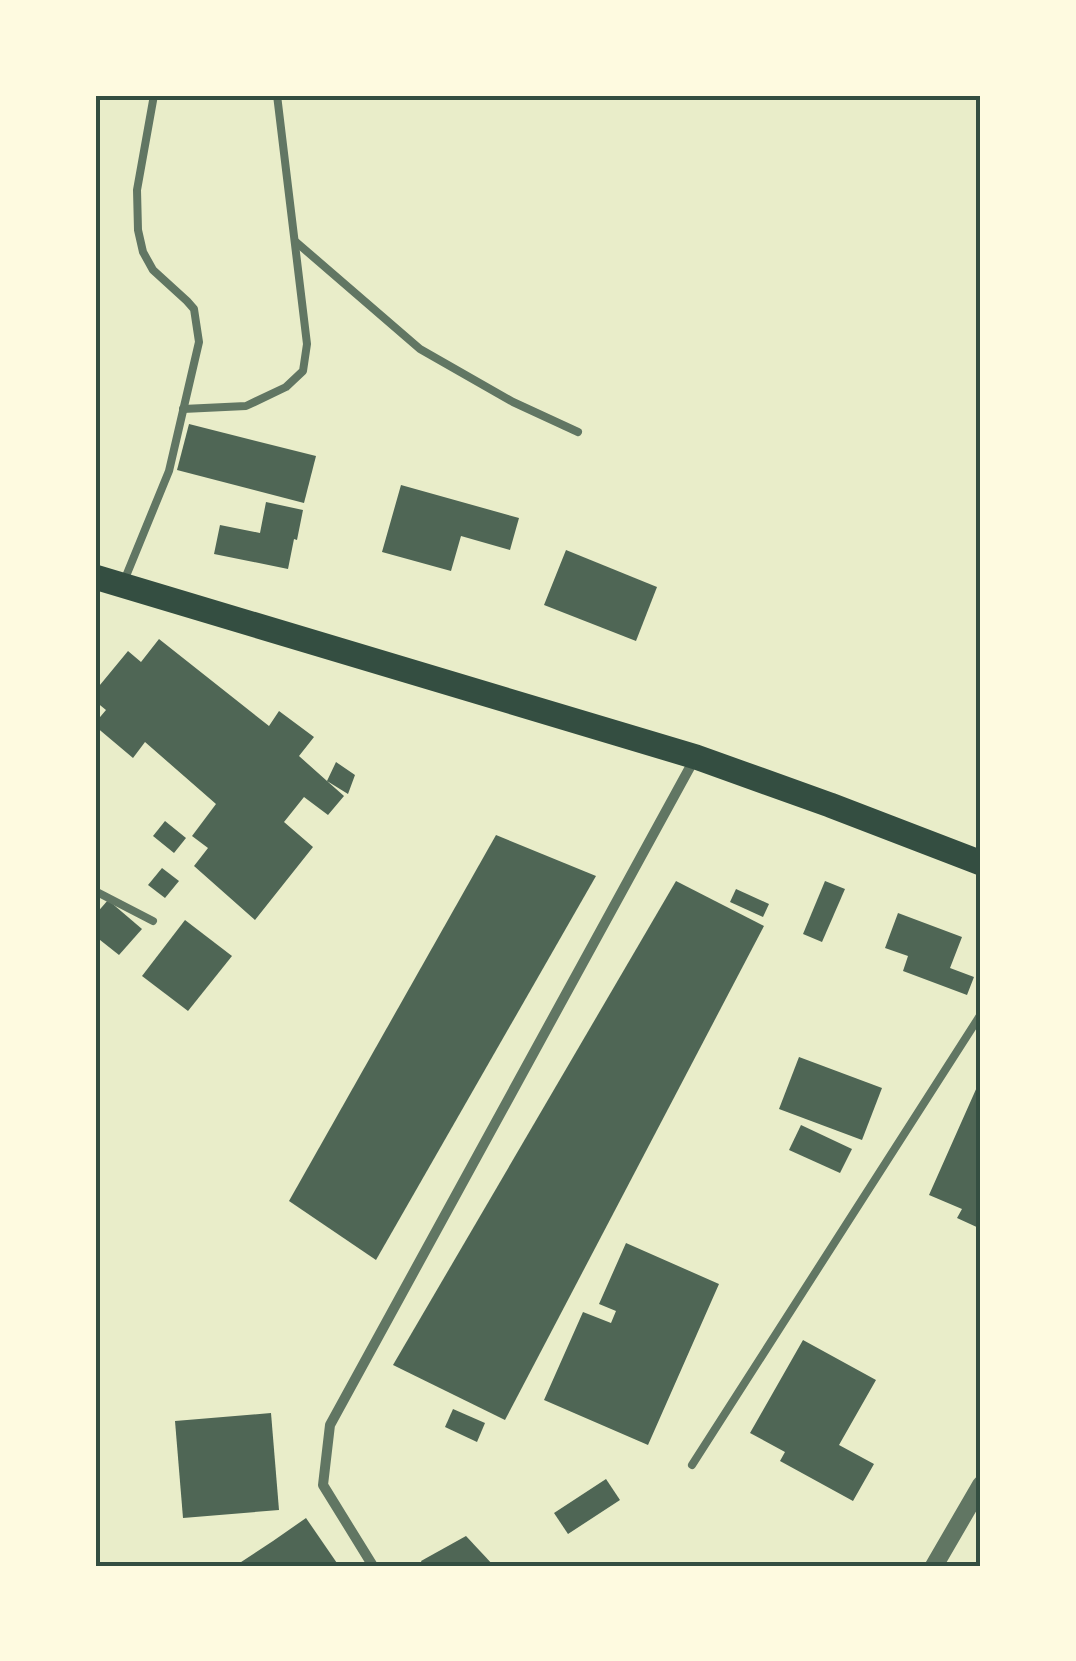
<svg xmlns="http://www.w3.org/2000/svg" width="1076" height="1661" font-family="Ubuntu,sans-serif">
  <rect width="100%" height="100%" fill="#e9edc9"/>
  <g fill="#4f6655">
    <path d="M 189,424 L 316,456 L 304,503 L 177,470 Z"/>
    <path d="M 401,485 L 519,518 L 510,550 L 461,536 L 451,571 L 382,552 Z"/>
    <path d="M 266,502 L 303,510 L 297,540 L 294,539 L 288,569 L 214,554 L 220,525 L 260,533 Z"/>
    <path d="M 566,550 L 657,587 L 636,641 L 544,605 Z"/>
    <path d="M 159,639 L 269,726 L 279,711 L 314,737 L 299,756 L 327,781 L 336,762 L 355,775 L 348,794 L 327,781 L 344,796 L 328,815 L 304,797 L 284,822 L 313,847 L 255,920 L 194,866 L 208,848 L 192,836 L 216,804 L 145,742 L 133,758 L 95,726 L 95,723 L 106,710 L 95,701 L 95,691 L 128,651 L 141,662 Z"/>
    <path d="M 165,821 L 186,838 L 174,853 L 153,836 Z"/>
    <path d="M 496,835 L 596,876 L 376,1260 L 289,1201 Z"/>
    <path d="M 162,868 L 179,881 L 165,898 L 148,885 Z"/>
    <path d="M 676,881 L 764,926 L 505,1420 L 393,1365 Z"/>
    <path d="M 825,881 L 845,889 L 822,942 L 803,934 Z"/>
    <path d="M 736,889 L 769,904 L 763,917 L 730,902 Z"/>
    <path d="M 108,900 L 142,929 L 119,955 L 95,936 L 95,915 Z"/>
    <path d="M 898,913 L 962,937 L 950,968 L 974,977 L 967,995 L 903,971 L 908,956 L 885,948 Z"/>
    <path d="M 185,920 L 232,956 L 188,1011 L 142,976 Z"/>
    <path d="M 799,1057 L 882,1088 L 862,1140 L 779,1109 Z"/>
    <path d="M 981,1078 L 981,1229 L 957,1218 L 962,1209 L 929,1195 Z"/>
    <path d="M 801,1125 L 852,1149 L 840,1173 L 789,1150 Z"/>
    <path d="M 626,1243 L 719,1284 L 648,1445 L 544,1400 L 583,1312 L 611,1323 L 616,1311 L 599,1304 Z"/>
    <path d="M 803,1340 L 876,1380 L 839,1445 L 874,1464 L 853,1501 L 780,1461 L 785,1452 L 750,1433 Z"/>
    <path d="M 453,1409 L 485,1423 L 477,1442 L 445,1427 Z"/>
    <path d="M 271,1413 L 279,1510 L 183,1518 L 175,1421 Z"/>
    <path d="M 606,1479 L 620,1500 L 568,1534 L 554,1513 Z"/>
    <path d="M 306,1518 L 339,1566 L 235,1566 L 273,1541 Z"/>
    <path d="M 466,1536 L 494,1566 L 423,1566 L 421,1561 Z"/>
  </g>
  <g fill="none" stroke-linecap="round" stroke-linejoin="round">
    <g stroke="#617663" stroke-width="8">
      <path d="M 296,242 L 420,349 L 513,402 L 578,432"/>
      <path d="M 183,409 L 246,406 L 286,387 L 303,371 L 307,344 L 277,95"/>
      <path d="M 124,581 L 169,471 L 199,342 L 194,309 L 187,301 L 153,270 L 143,252 L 138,230 L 137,190 L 154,95"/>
      <path d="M 95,891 L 153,921"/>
      <path d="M 692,1465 L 981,1014"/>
    </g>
    <path stroke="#617663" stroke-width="10" d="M 373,1566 L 323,1485 L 330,1425 L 695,758"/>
    <path stroke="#617663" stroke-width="18" d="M 934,1566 L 981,1485"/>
    <path stroke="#344e41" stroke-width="25" d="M 95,577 L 696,757 L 830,805 L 981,863"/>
  </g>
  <rect width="1076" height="1661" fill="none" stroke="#fefae0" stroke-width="195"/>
  <rect x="98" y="98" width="880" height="1466" fill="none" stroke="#344e41" stroke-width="4"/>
</svg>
